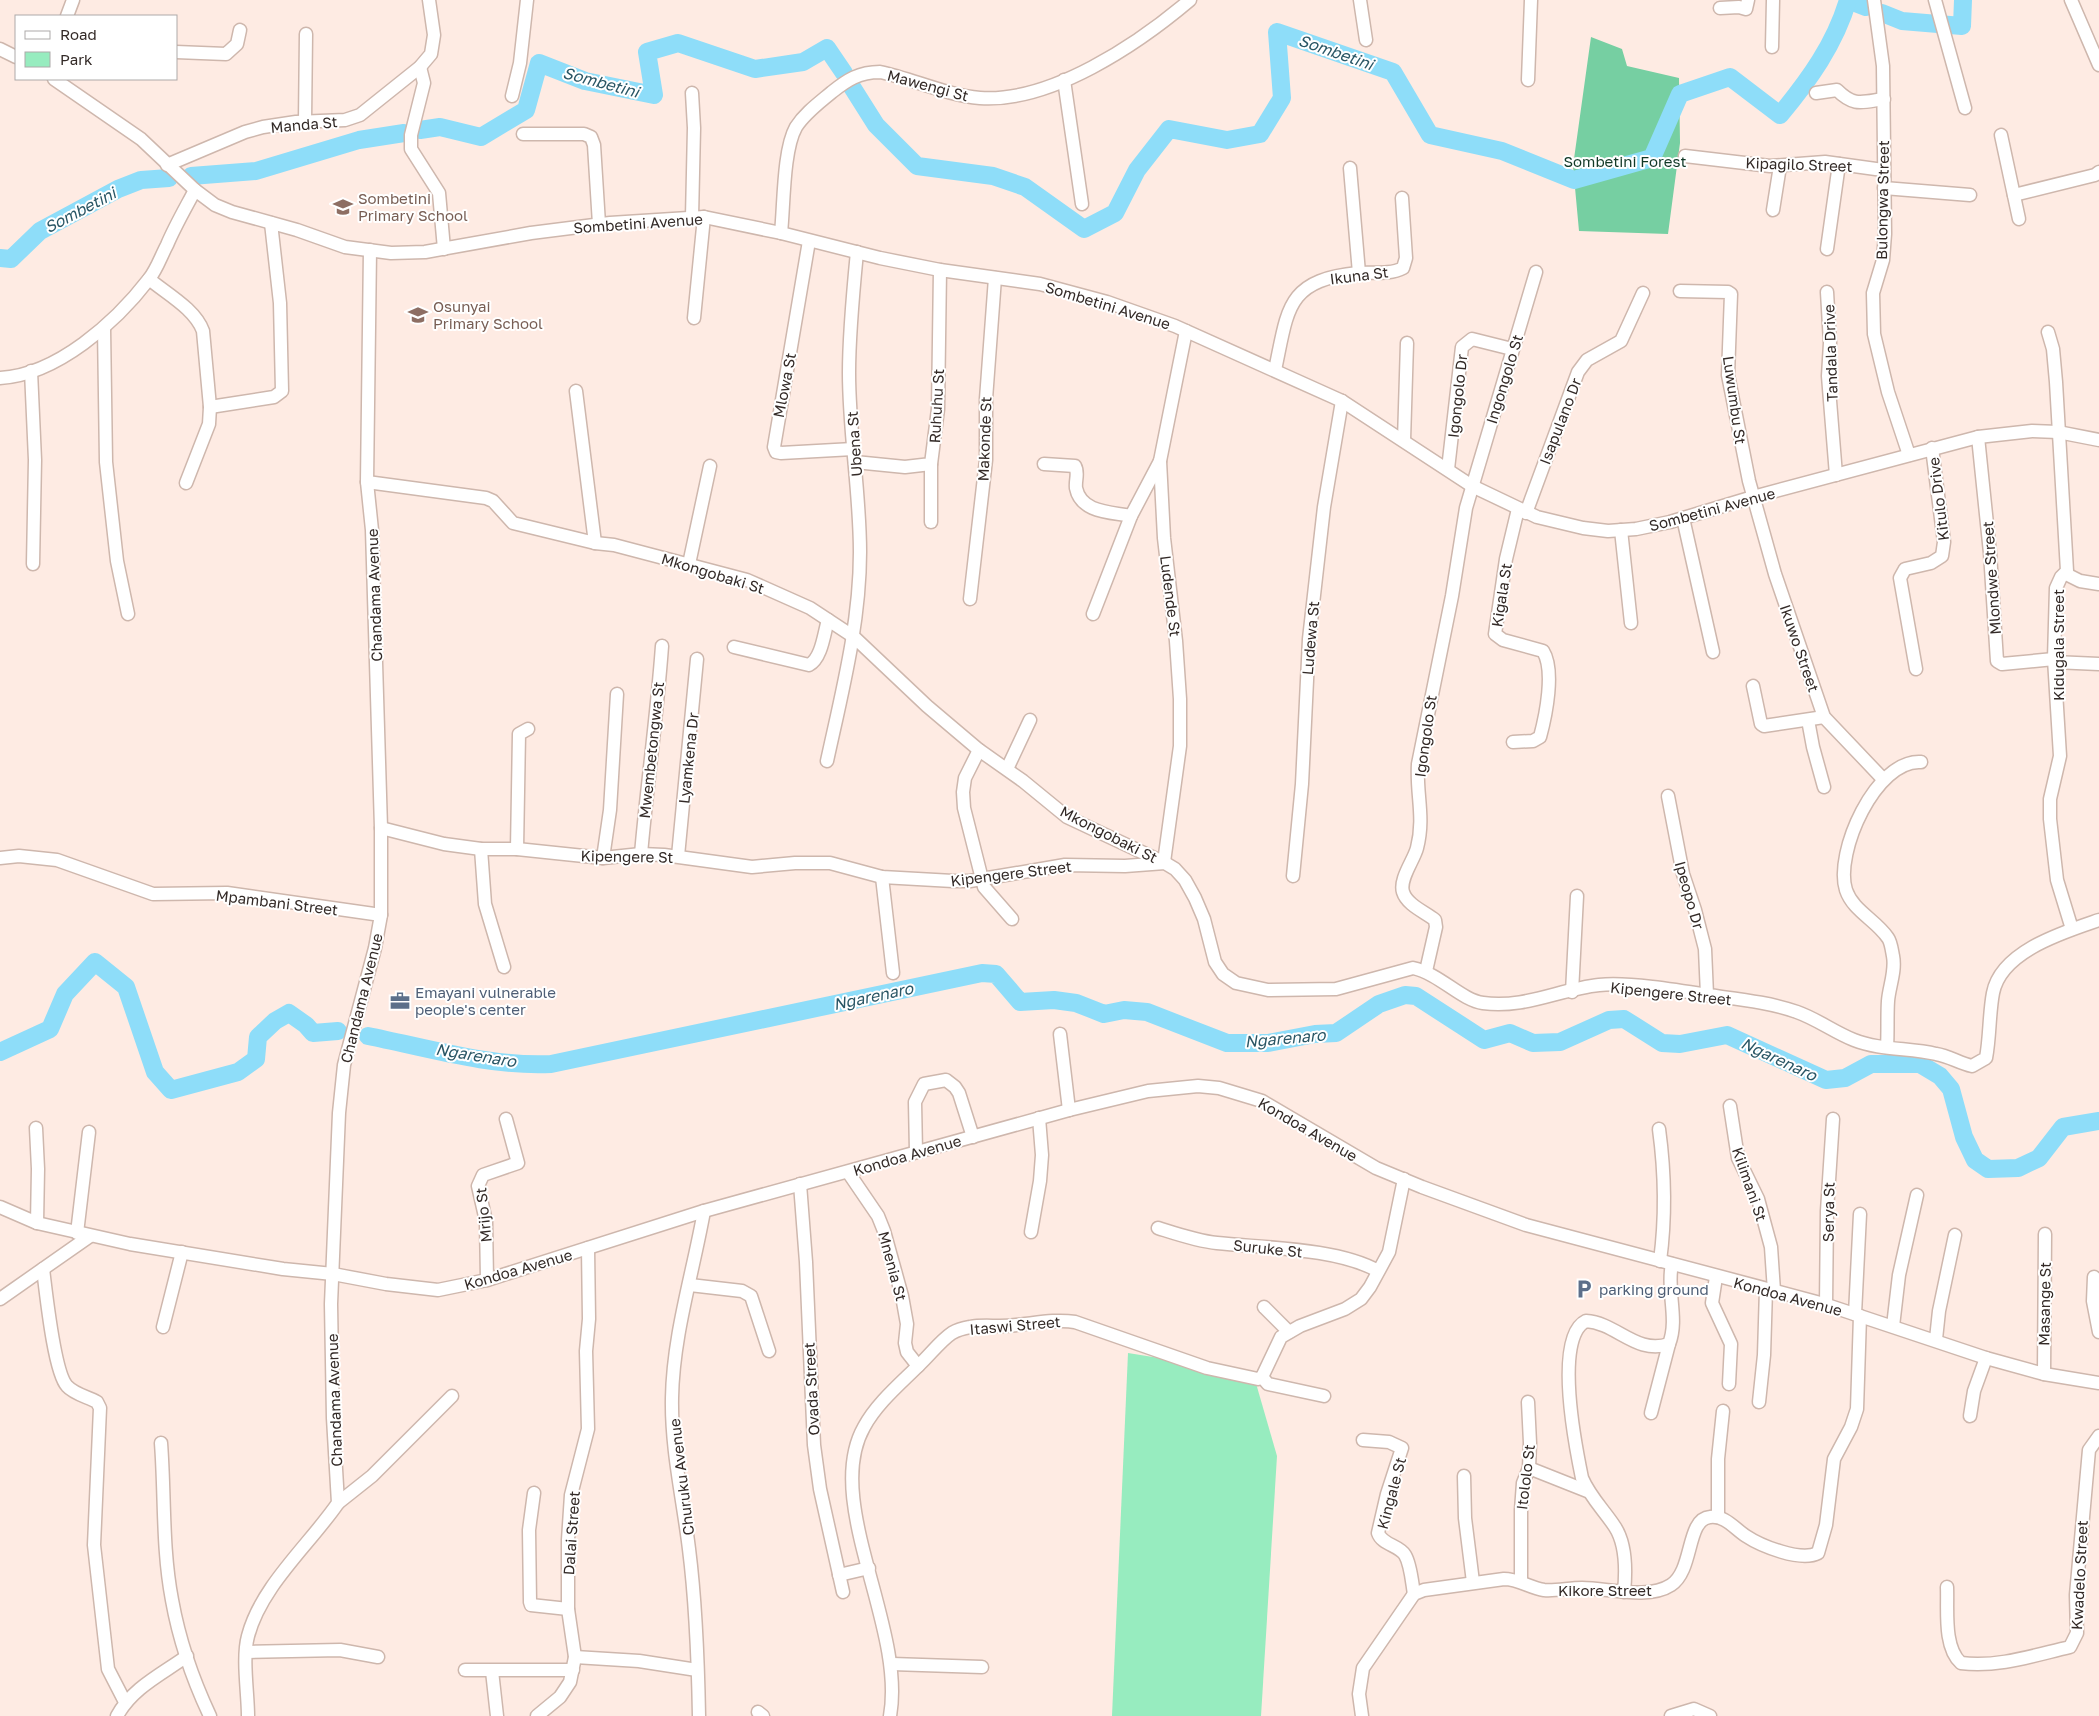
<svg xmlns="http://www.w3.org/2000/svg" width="2099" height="1716" font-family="'Golos Text',sans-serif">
  <rect width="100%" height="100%" fill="#feebe3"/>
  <path fill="#97ecbf" d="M 1128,1353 L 1253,1373 L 1277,1456 L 1261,1716 L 1112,1716 Z"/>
  <path fill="#76cfa2" d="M 1591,37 L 1622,49 L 1627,66 L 1679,78 L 1680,143 L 1668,234 L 1579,231 L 1573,166 Z"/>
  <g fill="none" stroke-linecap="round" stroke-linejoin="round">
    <g stroke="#8eddf9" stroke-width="18">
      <path d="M 1848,0 L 1866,7"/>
      <path d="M 1882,13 L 1902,21 L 1962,26 L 1963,0"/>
      <path d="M 852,87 L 876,125 L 917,166 L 993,176 L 1025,187 L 1084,229 L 1115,213 L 1137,170 L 1169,129 L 1227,140 L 1260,134 L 1282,98 L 1277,32 L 1393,72 L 1430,135 L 1502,151 L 1574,180 L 1652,158 L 1680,94 L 1730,77 L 1780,115 C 1809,80 1835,44 1848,0"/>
      <path d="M 420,130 L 440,127 L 481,137 L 526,110 L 539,63 L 585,81 L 654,95 L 647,52 L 678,43 L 755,69 L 803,62 L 827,48 L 844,73"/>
      <path d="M 191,176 L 256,171 L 359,140 L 404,133"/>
      <path d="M 0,258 L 11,259 L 40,231 L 118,189 L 141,180 L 169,178"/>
      <path d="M 368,1036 C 428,1048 490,1067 551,1064 L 982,973 L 996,974 L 1020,1002 L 1054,1000 L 1076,1003 L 1104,1014 L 1124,1010 L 1147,1012 L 1227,1043 L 1268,1043 L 1315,1034 L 1336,1033 L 1379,1004 L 1405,995 L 1416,996 L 1484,1040 L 1510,1033 L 1533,1043 L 1560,1042 L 1609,1020 L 1624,1019 L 1662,1043 L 1680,1044 L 1727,1035 L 1826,1080 L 1845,1078 L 1871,1064 L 1920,1064 L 1940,1076 L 1951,1089 L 1964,1137 L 1975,1160 L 1988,1169 L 2018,1168 L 2039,1158 L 2063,1127 L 2099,1121"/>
      <path d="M 0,1052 L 50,1029 L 65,994 L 95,962 L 126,987 L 155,1072 L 171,1090 L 238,1072 L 256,1059 L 258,1037 L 275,1021 L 289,1013 L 306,1025 L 313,1033 L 338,1031"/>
    </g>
    <defs>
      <g id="minor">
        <path d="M 1360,0 L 1366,40"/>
        <path d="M 1874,0 L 1883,66 L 1885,234 L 1883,260 L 1873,293 L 1874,334 L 1888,392 L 1909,455"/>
        <path d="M 1935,0 L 1965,108"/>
        <path d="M 2071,0 L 2099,65"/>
        <path d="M 1720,8 L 1739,7 L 1746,9 L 1748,0"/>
        <path d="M 67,16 L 73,0"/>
        <path d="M 1772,47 L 1773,0"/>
        <path d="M 0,49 L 16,57"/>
        <path d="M 176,52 L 226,54 L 237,44 L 240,30"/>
        <path d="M 420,67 L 424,83 L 411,135 L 411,149 L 439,193 L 444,249"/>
        <path d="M 54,79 L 141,139 L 195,190 L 215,205 L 232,212 L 297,230 L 345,247 L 391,253 L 425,252 L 531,233 L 610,223 L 704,217 L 781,233 L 880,258 L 940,270 L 1040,284 L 1107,302 L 1175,326 L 1342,401 L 1472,486 L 1537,517 L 1583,528 L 1608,531 L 1636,529 L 1670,522 L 1753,497 L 1978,437 L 2032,431 L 2058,432 L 2099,440"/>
        <path d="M 1064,80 L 1082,204"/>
        <path d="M 1528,80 L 1531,0"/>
        <path d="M 1816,93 L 1837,90 C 1854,107 1862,102 1884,99"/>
        <path d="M 512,96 L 520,63 L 527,0"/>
        <path d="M 305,121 L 306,34"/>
        <path d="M 523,134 L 584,134 L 591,137 L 594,145 L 599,224"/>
        <path d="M 2001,135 L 2019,219"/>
        <path d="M 1685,156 L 1770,166 L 1825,162 L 1883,170"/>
        <path d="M 167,165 L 245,132 L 263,127 L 296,122 L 345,120 L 360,115 L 420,67 L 431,54 L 434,35 L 429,0"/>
        <path d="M 1350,168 L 1359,273"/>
        <path d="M 1884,188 L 1970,195"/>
        <path d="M 2014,195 L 2095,175 L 2099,172"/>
        <path d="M 1773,210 L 1780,166"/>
        <path d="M 692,217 L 694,128 L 692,93"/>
        <path d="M 781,233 C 784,205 783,150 796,127 C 805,113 819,103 832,92 C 847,80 859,72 880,72 C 913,79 946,95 980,98 C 1051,103 1138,44 1190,0"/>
        <path d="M 809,241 L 774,447 L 776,452 L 781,453 L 853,449"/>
        <path d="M 1827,249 L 1839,164"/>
        <path d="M 149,279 C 167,294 195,309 203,331 L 210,407 L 209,424 L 186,483"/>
        <path d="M 1680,291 L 1728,292 L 1731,294 L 1728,375 L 1749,481 L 1775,574 L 1824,717 L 1883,779"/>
        <path d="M 1827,292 L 1830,343 L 1828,376 L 1836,475"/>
        <path d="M 694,318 L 704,217"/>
        <path d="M 104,328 L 106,462 L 117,561 L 128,614"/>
        <path d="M 2048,332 L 2053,349 L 2056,382 L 2067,571 L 2061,577 L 2056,588 L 2054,659 L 2060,756 L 2050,799 L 2050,819 L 2057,880 L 2072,929"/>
        <path d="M 1275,370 C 1288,309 1286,280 1358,273 C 1372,272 1390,275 1403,268 L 1406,258 L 1402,198"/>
        <path d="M 31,371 L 35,460 L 33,564"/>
        <path d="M 0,378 C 57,375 116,322 149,279 C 157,269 161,256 167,245 C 175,226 185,209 195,190"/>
        <path d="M 576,391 L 595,543"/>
        <path d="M 210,407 L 274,397 L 282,391 L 280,303 L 271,223"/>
        <path d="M 1978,437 L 1990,553 L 1997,661 L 2002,664 L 2054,659"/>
        <path d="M 1404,440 L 1407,343"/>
        <path d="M 855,462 L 905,467 L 931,464 L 938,409 L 940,270"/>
        <path d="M 931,464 L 931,522"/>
        <path d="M 1044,464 L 1075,466 C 1079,473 1075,480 1076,488 C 1081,513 1111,512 1131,516"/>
        <path d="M 1448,469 L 1462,347 L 1472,339 L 1512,349"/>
        <path d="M 367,482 L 486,498 L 493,501 L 513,523 L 595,543 L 614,545 L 747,580 L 810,608 L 854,637 L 927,706 L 979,750 L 1023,781 L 1067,817 L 1165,863"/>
        <path d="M 1526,513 L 1578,372 L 1587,360 L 1621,341 L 1643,293"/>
        <path d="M 1683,518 L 1713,652"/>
        <path d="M 1621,530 L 1631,623"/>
        <path d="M 689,564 L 710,466"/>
        <path d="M 2066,574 L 2080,581 L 2099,584"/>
        <path d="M 970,599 L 986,460 L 986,399 L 995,278"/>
        <path d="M 1093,614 L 1131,516 L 1160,461"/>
        <path d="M 734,647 L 809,665 C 822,658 824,633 828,620"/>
        <path d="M 2054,662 L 2099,664"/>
        <path d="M 1916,669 L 1900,578 L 1905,569 L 1931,563 L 1942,556 L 1944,542 L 1932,448"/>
        <path d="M 1753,686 L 1761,724 L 1764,726 L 1824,717"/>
        <path d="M 1808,720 L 1813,747 L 1824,787"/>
        <path d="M 1513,742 L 1533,741 L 1540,737 C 1546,715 1555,670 1543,651 L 1503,640 L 1495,634 L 1506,559 L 1518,509"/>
        <path d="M 979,750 L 965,778 L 963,792 L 964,808 L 984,887 L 1012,919"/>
        <path d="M 827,761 C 842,692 860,623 860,552 C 860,492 849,433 849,373 C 849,333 853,293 857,252"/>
        <path d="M 1007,769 L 1030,720"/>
        <path d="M 1668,796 L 1683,874 L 1695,910 L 1705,949 L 1707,995"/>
        <path d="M 381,828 L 444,844 L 481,849 L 517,849 L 603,858 L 641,854 L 664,855 L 752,867 L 795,863 L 830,863 L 882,877 L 953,881 L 970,881 L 1065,865 L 1125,866 L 1165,863 L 1175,869 L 1185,880 L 1195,898 L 1204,919 L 1215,962 L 1223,974 L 1236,983 L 1268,990 L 1336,989 L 1413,968 C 1440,974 1461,1000 1483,1003 C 1524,1009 1560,989 1599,985 C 1628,982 1677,990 1708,995 C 1736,999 1769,1002 1797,1012 C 1817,1019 1834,1032 1854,1040 C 1879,1050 1910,1048 1936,1054 C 1949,1056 1959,1063 1972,1066 L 1986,1058 C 1990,1037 1989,1014 1993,993 C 2001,951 2064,932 2099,920"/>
        <path d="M 481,849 L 485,904 L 504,967"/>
        <path d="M 517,849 L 519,734 L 528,729"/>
        <path d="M 641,854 C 647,785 657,716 662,646"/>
        <path d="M 678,856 L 697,659"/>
        <path d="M 0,858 L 19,856 L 57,860 L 153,894 L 227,893 L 381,915"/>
        <path d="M 603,858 L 610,810 L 617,694"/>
        <path d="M 1164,862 L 1180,746 L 1180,699 L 1176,641 L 1164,538 L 1160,461 L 1186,331"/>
        <path d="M 1293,876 L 1302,784 L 1309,639 L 1324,507 L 1342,401"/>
        <path d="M 882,877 L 893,973"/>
        <path d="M 1426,971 L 1436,927 L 1435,920 C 1425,912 1407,905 1403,892 C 1399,879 1414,860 1417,848 C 1425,817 1416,794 1418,764 L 1452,596 L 1466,508 L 1536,272"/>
        <path d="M 1572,992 L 1577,896"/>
        <path d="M 1060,1034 L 1069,1110"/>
        <path d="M 1887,1047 C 1888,1032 1887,1016 1888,1001 C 1889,987 1896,971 1893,956 C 1892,951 1891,942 1888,938 C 1876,920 1853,911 1846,890 C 1834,853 1876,759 1921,762"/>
        <path d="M 1730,1106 L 1738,1158 L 1758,1199 L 1771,1247 L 1774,1291"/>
        <path d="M 36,1128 L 38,1169 L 37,1223"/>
        <path d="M 1659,1129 C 1665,1173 1666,1216 1660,1261"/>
        <path d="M 916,1152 L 915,1102 L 924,1084 L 946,1080 L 955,1087 L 959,1093 L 973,1137"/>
        <path d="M 848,1172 L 878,1216 L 884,1231 L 902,1296 L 907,1324 L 905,1343 L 907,1352 L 918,1366"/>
        <path d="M 800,1184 L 806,1262 L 814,1445 L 820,1489 L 843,1592"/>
        <path d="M 0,1207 L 37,1223 L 130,1244 L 283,1269 L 333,1274 L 386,1284 L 438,1290 L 487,1280 L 704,1211 L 1069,1110 L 1148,1091 L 1198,1086 L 1219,1088 L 1262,1101 L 1376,1168 L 1422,1187 L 1526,1225 L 1824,1304 L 1986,1358 L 2044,1374 L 2099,1383"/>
        <path d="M 1158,1228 C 1177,1234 1197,1241 1217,1243 C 1263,1248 1338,1248 1378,1271"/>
        <path d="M 1031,1232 L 1040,1181 L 1042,1155 L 1039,1118"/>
        <path d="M 77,1233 L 89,1132"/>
        <path d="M 43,1269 C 46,1292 54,1372 67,1386 C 74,1394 88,1397 97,1402 L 100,1408 L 94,1545 L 108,1669 L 125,1702"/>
        <path d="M 1716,1277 L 1712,1303 L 1731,1344 L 1729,1384"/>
        <path d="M 2094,1277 L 2093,1301 L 2099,1332"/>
        <path d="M 487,1280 L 486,1221 L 478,1186 L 483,1175 L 518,1163 L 506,1119"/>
        <path d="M 690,1285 L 742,1291 L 751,1296 L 769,1351"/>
        <path d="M 0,1299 L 90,1236"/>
        <path d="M 1826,1305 L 1827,1211 L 1833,1119"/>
        <path d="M 1264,1307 L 1289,1332"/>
        <path d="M 1855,1314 L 1860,1214"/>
        <path d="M 1893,1326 L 1899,1275 L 1917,1195"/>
        <path d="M 163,1327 L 182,1252"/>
        <path d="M 1936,1339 L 1939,1311 L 1955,1235"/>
        <path d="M 2044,1374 L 2045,1234"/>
        <path d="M 1262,1377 L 1268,1384 L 1324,1396"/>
        <path d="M 1759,1402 L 1764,1355 L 1766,1289"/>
        <path d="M 1651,1413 L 1669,1344"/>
        <path d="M 1970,1416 L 1974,1391 L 1986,1358"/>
        <path d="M 1363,1440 L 1389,1442 L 1402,1448 L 1387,1494 L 1378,1533 C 1382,1545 1399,1545 1405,1555 C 1411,1565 1412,1583 1414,1594"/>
        <path d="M 161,1443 C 165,1495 162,1548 172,1600 C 179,1639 193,1680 210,1716"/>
        <path d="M 1529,1468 L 1587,1491"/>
        <path d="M 1464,1476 L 1465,1518 L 1473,1582"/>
        <path d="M 534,1493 L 529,1530 L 530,1602 L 531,1605 L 568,1609"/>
        <path d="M 338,1503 L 372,1476 L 452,1396"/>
        <path d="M 1718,1517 L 1718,1459 L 1723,1411"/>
        <path d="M 839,1575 L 869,1568"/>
        <path d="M 1521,1581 L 1521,1510 L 1523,1483 L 1529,1468 L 1530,1443 L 1528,1402"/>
        <path d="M 1947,1587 C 1948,1609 1943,1647 1961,1663 C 1997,1668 2035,1655 2070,1647 L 2077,1633 L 2076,1595 L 2089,1450 L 2099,1436"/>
        <path d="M 1624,1592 C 1626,1572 1626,1544 1615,1527 C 1604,1510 1590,1497 1582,1478 C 1576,1449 1553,1337 1586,1321 C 1617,1323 1636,1355 1669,1344 C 1679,1319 1666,1290 1672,1264"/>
        <path d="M 247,1652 L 340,1650 L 378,1657"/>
        <path d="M 575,1657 L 639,1661 L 697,1670"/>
        <path d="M 892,1664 L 982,1667"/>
        <path d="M 465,1670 L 573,1670"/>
        <path d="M 492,1671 L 497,1716"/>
        <path d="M 758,1712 L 763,1716"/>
        <path d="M 117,1716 C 132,1688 162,1674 187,1656"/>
        <path d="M 248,1716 C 248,1693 242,1658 248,1636 C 261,1586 310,1544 338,1503 L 333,1418 L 331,1304 L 339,1113 L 344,1065 L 375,948 L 381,915 L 381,828 L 372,530 L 367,482 L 370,250"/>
        <path d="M 537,1716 L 560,1697 L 570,1682 L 575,1657 L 568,1609 L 568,1540 L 571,1495 L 588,1429 L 586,1351 L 589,1319 L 588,1248"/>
        <path d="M 699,1716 C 698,1660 696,1604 689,1549 C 683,1499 671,1449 672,1398 C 673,1335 693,1273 704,1211"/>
        <path d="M 890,1716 C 906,1627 822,1501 864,1427 C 877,1403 900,1384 919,1365 C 930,1355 940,1341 952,1333 C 957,1330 964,1328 970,1327 C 980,1325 990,1326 1000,1326 C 1025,1326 1051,1318 1075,1322 L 1207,1368 L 1258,1379 L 1262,1377 L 1281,1337 L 1300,1326 L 1345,1309 L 1361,1299 L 1370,1287 L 1389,1252 L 1404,1179"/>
        <path d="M 1362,1716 L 1359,1694 L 1363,1668 L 1414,1594 L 1424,1590 L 1504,1579 C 1519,1579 1530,1588 1544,1590 C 1556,1591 1569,1588 1582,1588 C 1608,1588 1648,1600 1671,1585 C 1694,1570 1686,1519 1710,1517 C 1725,1515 1735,1529 1746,1536 C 1761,1546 1801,1562 1818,1553 L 1826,1525 L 1834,1459 L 1851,1427 L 1857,1409 L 1860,1316"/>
        <path d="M 1671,1716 L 1694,1709 L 1710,1716"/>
      </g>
    </defs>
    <use href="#minor" stroke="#ceb7ad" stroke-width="15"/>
    <use href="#minor" stroke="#fff" stroke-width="12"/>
  </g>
  <defs>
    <symbol id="school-bare" viewBox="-9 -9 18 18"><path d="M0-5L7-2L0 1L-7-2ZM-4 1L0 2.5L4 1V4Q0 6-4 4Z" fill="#8d6e63" stroke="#fff" stroke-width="2.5" paint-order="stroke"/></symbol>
    <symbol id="office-bare" viewBox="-9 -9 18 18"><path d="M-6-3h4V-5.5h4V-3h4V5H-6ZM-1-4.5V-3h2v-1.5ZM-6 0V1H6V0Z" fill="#5c6f8a" stroke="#fff" stroke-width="2.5" paint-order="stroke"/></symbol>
    <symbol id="parking-bare" viewBox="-9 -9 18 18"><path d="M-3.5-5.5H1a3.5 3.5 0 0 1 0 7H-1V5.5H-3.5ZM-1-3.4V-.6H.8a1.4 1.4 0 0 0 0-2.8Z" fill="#5c6f8a" stroke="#fff" stroke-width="2.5" paint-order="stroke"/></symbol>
  </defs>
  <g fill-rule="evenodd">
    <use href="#school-bare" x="329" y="193" width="28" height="28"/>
    <use href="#school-bare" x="404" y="301" width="28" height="28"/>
    <use href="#office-bare" x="386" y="987" width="28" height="28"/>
    <use href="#parking-bare" x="1570" y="1275" width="28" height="28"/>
  </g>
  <g text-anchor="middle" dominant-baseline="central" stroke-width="4" stroke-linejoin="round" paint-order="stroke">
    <g font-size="15" fill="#332a27" stroke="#fff">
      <text transform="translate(928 85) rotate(15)">Mawengi St</text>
      <text transform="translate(304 124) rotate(-5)">Manda St</text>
      <text transform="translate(1799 164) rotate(2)">Kipagilo Street</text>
      <text transform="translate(1882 200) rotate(-89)">Bulongwa Street</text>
      <text transform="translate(638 223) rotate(-4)">Sombetini Avenue</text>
      <text transform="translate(1359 275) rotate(-7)">Ikuna St</text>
      <text transform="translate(1108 305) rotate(17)">Sombetini Avenue</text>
      <text transform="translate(1830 353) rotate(-92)">Tandala Drive</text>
      <text transform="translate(1504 379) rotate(-73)">Ingongolo St</text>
      <text transform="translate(784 385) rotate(-79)">Mlowa St</text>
      <text transform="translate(1457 396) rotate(-84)">Igongolo Dr</text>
      <text transform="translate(1735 400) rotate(82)">Luwumbu St</text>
      <text transform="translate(936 406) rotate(-87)">Ruhuhu St</text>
      <text transform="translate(1560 421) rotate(-69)">Isapulano Dr</text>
      <text transform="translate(984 439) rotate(-88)">Makonde St</text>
      <text transform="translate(854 444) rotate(-94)">Ubena St</text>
      <text transform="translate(1938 499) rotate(-97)">Kitulo Drive</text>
      <text transform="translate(1712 509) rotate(-15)">Sombetini Avenue</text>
      <text transform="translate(713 573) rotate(17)">Mkongobaki St</text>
      <text transform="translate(1991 578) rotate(-94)">Mlondwe Street</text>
      <text transform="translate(374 595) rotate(-92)">Chandama Avenue</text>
      <text transform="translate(1501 595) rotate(-81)">Kigala St</text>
      <text transform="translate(1171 596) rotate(83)">Ludende St</text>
      <text transform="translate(1310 638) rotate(-85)">Ludewa St</text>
      <text transform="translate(2058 645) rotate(-90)">Kidugala Street</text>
      <text transform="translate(1800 648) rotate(71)">Ikuwo Street</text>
      <text transform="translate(1425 736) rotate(-82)">Igongolo St</text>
      <text transform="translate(651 750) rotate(-84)">Mwembetongwa St</text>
      <text transform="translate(688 758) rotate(-84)">Lyamkena Dr</text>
      <text transform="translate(1109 834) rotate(27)">Mkongobaki St</text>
      <text transform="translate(627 856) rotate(1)">Kipengere St</text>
      <text transform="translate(1011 873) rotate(-7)">Kipengere Street</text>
      <text transform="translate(1690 895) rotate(74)">Ipeopo Dr</text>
      <text transform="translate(277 902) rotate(7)">Mpambani Street</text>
      <text transform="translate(1671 993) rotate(6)">Kipengere Street</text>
      <text transform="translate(361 998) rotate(-76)">Chandama Avenue</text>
      <text transform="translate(1308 1129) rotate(30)">Kondoa Avenue</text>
      <text transform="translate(907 1155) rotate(-16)">Kondoa Avenue</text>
      <text transform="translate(1750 1184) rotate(71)">Kilimani St</text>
      <text transform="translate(1828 1212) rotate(-89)">Serya St</text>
      <text transform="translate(483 1215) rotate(-96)">Mrijo St</text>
      <text transform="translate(1268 1248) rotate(6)">Suruke St</text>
      <text transform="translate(893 1266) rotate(75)">Mnenia St</text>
      <text transform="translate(518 1269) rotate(-16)">Kondoa Avenue</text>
      <text transform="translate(1788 1296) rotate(15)">Kondoa Avenue</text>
      <text transform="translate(2044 1304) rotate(-89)">Masange St</text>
      <text transform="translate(1015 1325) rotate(-5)">Itaswi Street</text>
      <text transform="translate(811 1389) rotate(-93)">Ovada Street</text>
      <text transform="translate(334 1400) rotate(-92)">Chandama Avenue</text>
      <text transform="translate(681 1477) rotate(-97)">Churuku Avenue</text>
      <text transform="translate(1525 1477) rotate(-83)">Itololo St</text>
      <text transform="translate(1391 1493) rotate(-75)">Kingale St</text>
      <text transform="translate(571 1533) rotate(-86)">Dalai Street</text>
      <text transform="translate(2079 1575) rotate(-87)">Kwadelo Street</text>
      <text x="1605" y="1590">Kikore Street</text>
    </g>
    <g font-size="15" fill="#123927" stroke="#fff">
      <text x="1625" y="161">Sombetini Forest</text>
    </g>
    <g font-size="15" fill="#785e54" stroke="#fff" text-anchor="start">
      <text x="358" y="198">Sombetini<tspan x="358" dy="17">Primary School</tspan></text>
      <text x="433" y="306">Osunyai<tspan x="433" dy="17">Primary School</tspan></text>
    </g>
    <g font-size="15" fill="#4e5e75" stroke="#fff" text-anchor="start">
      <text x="415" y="992">Emayani vulnerable<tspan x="415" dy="17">people's center</tspan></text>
      <text x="1599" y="1289">parking ground</text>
    </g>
    <g font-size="16" font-style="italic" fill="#295665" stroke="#fff">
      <text transform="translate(1336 52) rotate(19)">Sombetini</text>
      <text transform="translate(601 82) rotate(15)">Sombetini</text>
      <text transform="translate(80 210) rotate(-28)">Sombetini</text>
      <text transform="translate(873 996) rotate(-12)">Ngarenaro</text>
      <text transform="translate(1285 1038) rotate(-5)">Ngarenaro</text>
      <text transform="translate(476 1055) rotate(9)">Ngarenaro</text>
      <text transform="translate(1779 1059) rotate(25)">Ngarenaro</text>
    </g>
  </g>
  <rect x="15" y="15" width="162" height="65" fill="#ffffff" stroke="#adaaa9"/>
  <rect x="25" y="31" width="25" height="8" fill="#ffffff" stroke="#adaaa9"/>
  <text x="60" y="40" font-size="15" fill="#332a27">Road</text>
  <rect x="25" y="52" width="25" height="15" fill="#97ecbf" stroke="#adaaa9"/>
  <text x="60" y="65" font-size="15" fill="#332a27">Park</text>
</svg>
